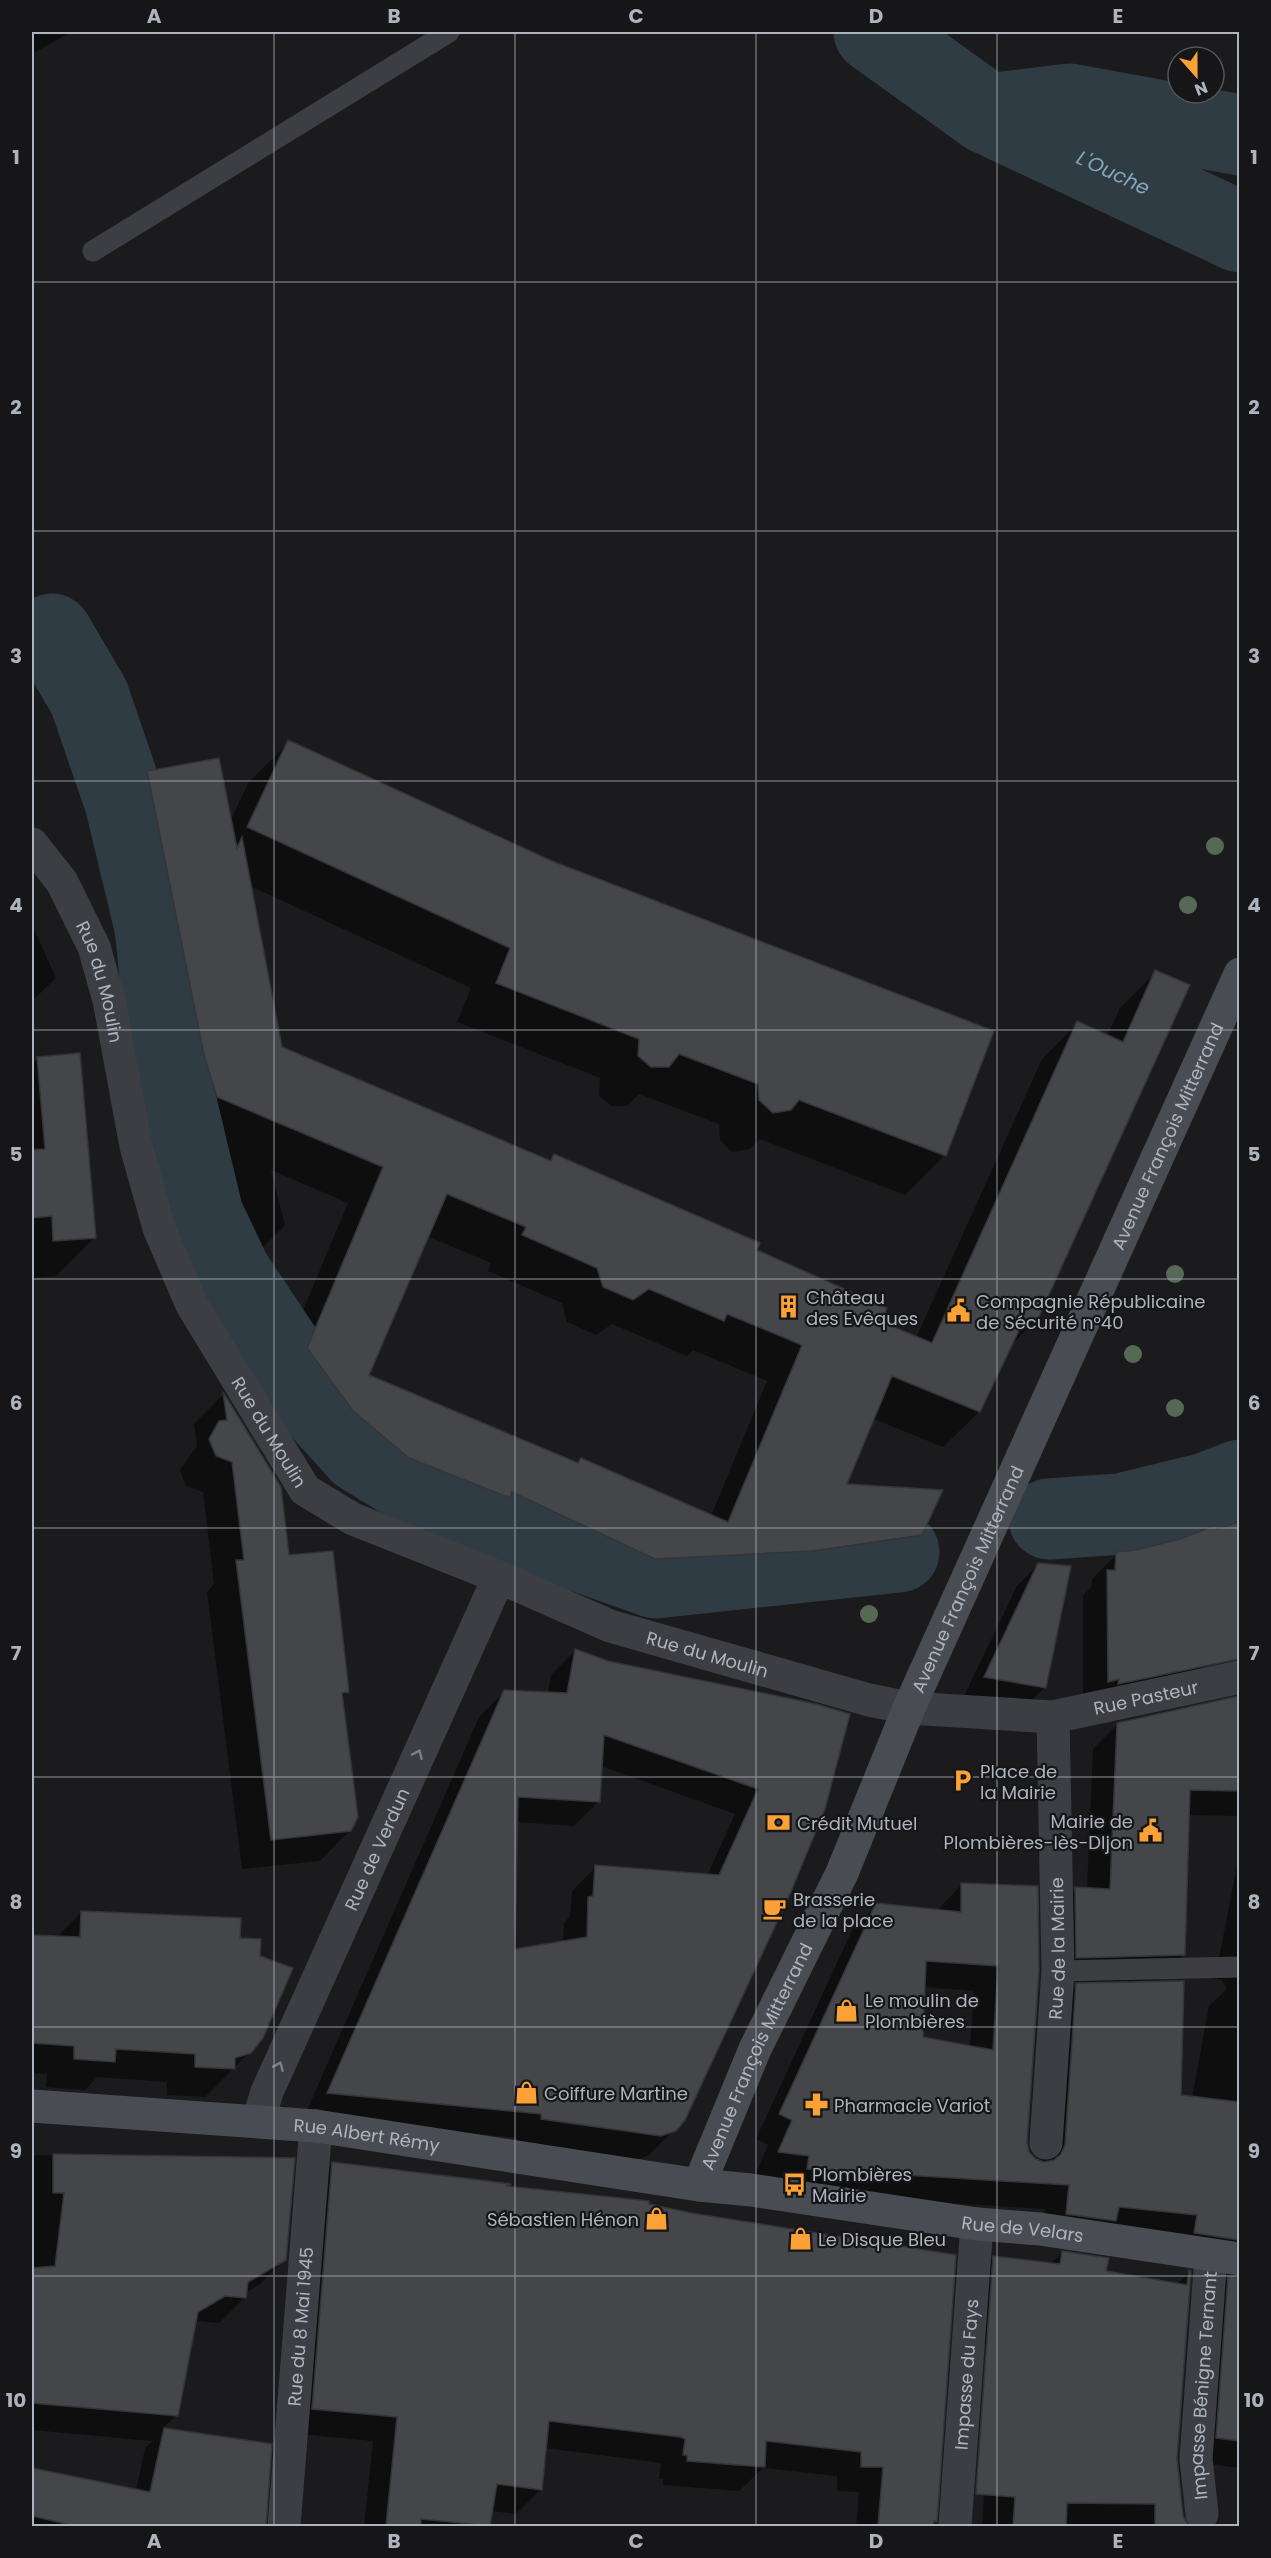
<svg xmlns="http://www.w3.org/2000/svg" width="1271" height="2558" font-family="Poppins,sans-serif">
  <rect width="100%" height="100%" fill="#1b1b1d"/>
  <g fill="#0007" fill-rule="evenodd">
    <path d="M 32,32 L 71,32 L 32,54 Z"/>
    <path d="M 289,742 L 945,1155 L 905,1195 L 760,1139 L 750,1149 L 732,1152 L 720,1140 L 719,1124 L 639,1094 L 627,1106 L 611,1106 L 599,1096 L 600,1078 L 457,1022 L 471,988 L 250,886 L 281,1048 L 549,1162 L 554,1156 L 755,1251 L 880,1323 L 916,1338 L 1042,1059 L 1078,1023 L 1107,1036 L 1120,1008 L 1156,972 L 1034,1322 L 1010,1346 L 979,1412 L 943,1447 L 874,1419 L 845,1485 L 921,1534 L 885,1570 L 776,1586 L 618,1594 L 478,1528 L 473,1533 L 373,1494 L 317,1447 L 272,1384 L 348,1203 L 271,1170 L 285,1225 L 249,1261 L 222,1268 L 169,1091 L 112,808 L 148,773 L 230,821 L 249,782 ZM 427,1236 L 491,1263 L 488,1271 L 562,1303 L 567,1322 L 596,1335 L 612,1324 L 687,1356 L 693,1350 L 767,1381 L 711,1516 L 581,1460 L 577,1464 L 367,1376 Z"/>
    <path d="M 32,925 L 56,978 L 32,1001 Z"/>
    <path d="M 38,1058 L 95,1237 L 56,1276 L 32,1278 L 32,1065 Z"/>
    <path d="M 223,1395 L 280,1488 L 288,1557 L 347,1692 L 341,1698 L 350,1830 L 320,1861 L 242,1869 L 207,1592 L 214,1584 L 203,1492 L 186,1486 L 180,1470 L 197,1446 L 194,1424 Z"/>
    <path d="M 1240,1524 L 1240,1608 L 1235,1609 L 1207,1664 L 1182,1689 L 1083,1705 L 1083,1596 L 1091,1587 L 1092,1579 L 1117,1554 L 1136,1552 Z"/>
    <path d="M 1039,1564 L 1044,1688 L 1023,1709 L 963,1698 L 1017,1586 Z"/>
    <path d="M 575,1651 L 608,1663 L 815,1706 L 674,2130 L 649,2155 L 636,2160 L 517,2143 L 517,2138 L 304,2117 L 479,1717 L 504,1692 L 548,1693 L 551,1675 ZM 601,1766 L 735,1814 L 707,1876 L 596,1867 L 572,1891 L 570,1916 L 564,1923 L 563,1943 L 513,1951 L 516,1822 L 574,1826 L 598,1802 Z"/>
    <path d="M 1240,1698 L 1240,1816 L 1188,1815 L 1184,1955 L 1159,1980 L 1052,1982 L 1051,1914 L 1076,1889 L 1087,1889 L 1093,1749 L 1118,1724 Z"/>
    <path d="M 1240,1850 L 1240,2468 L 1192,2462 L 1204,2302 L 1229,2278 L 1233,2278 L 1226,2268 L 1042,2238 L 1045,2209 L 783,2193 L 755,2176 L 768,2145 L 756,2139 L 852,1930 L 877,1905 L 937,1911 L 962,1884 L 1036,1887 L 1026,2142 L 1028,2151 L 1034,2159 L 1041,2162 L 1052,2010 L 1077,1985 L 1179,2096 L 1192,2098 L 1209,2006 L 1227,1989 L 1222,1980 L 1215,1979 ZM 924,1987 L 974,1991 L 970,2047 L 921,2038 Z"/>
    <path d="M 82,1912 L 238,1939 L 250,2052 L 205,2097 L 167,2095 L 167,2082 L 97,2077 L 85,2090 L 46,2087 L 47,2074 L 32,2073 L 32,1936 L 57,1937 Z"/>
    <path d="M 32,2155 L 293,2160 L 285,2259 L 259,2285 L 245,2293 L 245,2297 L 219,2323 L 198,2321 L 194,2323 L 177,2415 L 162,2429 L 270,2446 L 265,2526 L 32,2526 L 32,2470 L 136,2491 L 145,2448 L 152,2441 L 32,2430 Z"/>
    <path d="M 333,2163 L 647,2205 L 947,2322 L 932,2526 L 856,2526 L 859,2492 L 837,2491 L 837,2476 L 763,2468 L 739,2491 L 663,2485 L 663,2479 L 659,2479 L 661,2464 L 654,2462 L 545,2448 L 541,2489 L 516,2514 L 491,2511 L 489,2526 L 364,2526 L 373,2441 L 288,2433 L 308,2188 Z"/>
    <path d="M 1062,2253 L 1104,2272 L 1176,2285 L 1190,2272 L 1176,2461 L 1182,2517 L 1186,2526 L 1065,2524 L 1065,2526 L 982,2526 L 994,2345 L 968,2343 L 973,2278 L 994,2257 L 1050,2264 Z"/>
  </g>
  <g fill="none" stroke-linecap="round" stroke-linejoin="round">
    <g stroke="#303c43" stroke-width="81">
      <path d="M 874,32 L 988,114 L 1070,104 L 1240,135"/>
      <path id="s1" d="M 1001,120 L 1240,232"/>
      <path d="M 52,634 L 89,697 L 125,802 L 155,927 L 171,1081 L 203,1215 L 231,1274 L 322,1410 L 361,1453 L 438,1500 L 655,1578 L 899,1552"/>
      <path d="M 1049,1519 L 1120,1514 L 1206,1493 L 1240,1480"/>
    </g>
  </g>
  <g fill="#45464a" stroke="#353539" stroke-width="1.5" fill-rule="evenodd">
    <path d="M 288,740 L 552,861 L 994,1031 L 946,1156 L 799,1100 L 791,1110 L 773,1113 L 759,1100 L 758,1084 L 679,1054 L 669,1067 L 651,1067 L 638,1056 L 639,1039 L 496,983 L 510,948 L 247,827 Z"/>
    <path d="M 219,758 L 237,848 L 242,837 L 282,1047 L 551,1161 L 554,1154 L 760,1243 L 757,1250 L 887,1308 L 882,1322 L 932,1343 L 1077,1021 L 1123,1042 L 1155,970 L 1190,985 L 1036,1323 L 1025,1318 L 980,1412 L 892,1376 L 847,1484 L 943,1490 L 922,1535 L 813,1551 L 655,1559 L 512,1492 L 510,1498 L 409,1458 L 353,1411 L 307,1348 L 383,1167 L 217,1097 L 204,1055 L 147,771 ZM 447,1194 L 526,1227 L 522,1235 L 597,1268 L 603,1287 L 633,1300 L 649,1289 L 724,1321 L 727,1314 L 802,1345 L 728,1522 L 581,1458 L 578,1463 L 369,1375 Z"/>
    <path d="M 80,1053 L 96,1238 L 53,1241 L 52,1216 L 32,1218 L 32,1150 L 45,1149 L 37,1057 Z"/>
    <path d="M 223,1392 L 281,1487 L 289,1555 L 333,1551 L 349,1692 L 342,1693 L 358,1817 L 351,1831 L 271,1840 L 236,1560 L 244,1560 L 232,1462 L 216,1456 L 209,1439 L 219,1421 L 227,1420 Z"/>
    <path d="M 1239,1522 L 1239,1659 L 1118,1684 L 1119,1679 L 1108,1682 L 1107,1570 L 1115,1570 L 1116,1552 L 1136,1550 L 1180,1539 L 1216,1525 L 1217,1529 Z"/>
    <path d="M 1038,1563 L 1071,1566 L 1046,1688 L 984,1677 Z"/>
    <path d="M 575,1649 L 608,1661 L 816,1704 L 850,1714 L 825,1809 L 790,1894 L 685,2120 L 676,2131 L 661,2136 L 541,2119 L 541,2114 L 327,2093 L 504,1690 L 567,1693 ZM 604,1735 L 758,1789 L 719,1875 L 595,1865 L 593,1896 L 588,1897 L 587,1937 L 515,1949 L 518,1797 L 600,1802 Z"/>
    <path d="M 1239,1696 L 1239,1791 L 1190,1790 L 1185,1955 L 1076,1958 L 1075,1887 L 1110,1889 L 1117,1723 Z"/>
    <path d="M 961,1883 L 1038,1886 L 1039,1971 L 1027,2142 L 1029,2152 L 1036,2159 L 1044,2162 L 1054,2160 L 1061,2154 L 1065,2145 L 1076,1983 L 1184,1981 L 1181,2095 L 1239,2102 L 1239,2240 L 1194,2233 L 1197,2215 L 1119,2207 L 1116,2221 L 1066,2214 L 1069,2185 L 807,2169 L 809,2156 L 778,2152 L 792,2120 L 779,2114 L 876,1903 L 961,1912 ZM 926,1961 L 998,1966 L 993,2050 L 923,2037 Z"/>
    <path d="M 81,1911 L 241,1918 L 240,1938 L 261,1939 L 260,1956 L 293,1968 L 263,2038 L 251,2053 L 235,2058 L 235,2069 L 195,2067 L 195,2054 L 116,2049 L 115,2062 L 74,2059 L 74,2046 L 32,2043 L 32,1935 L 80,1937 Z"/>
    <path d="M 53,2154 L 295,2158 L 286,2260 L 248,2282 L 246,2298 L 225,2296 L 198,2312 L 178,2416 L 32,2403 L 32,2268 L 55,2266 L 64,2193 L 53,2193 Z"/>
    <path d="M 332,2162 L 511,2184 L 506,2186 L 649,2201 L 649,2204 L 691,2213 L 956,2255 L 937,2522 L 934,2521 L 933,2526 L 878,2526 L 883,2467 L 861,2467 L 861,2452 L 766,2441 L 765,2467 L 687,2461 L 687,2455 L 683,2455 L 685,2439 L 680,2437 L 549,2421 L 542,2490 L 497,2484 L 490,2526 L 421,2519 L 421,2526 L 386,2526 L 397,2417 L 312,2409 Z"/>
    <path d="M 1062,2251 L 1109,2258 L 1106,2271 L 1187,2285 L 1189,2270 L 1191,2271 L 1177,2458 L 1183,2516 L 1189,2526 L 1155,2526 L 1155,2504 L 1067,2503 L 1066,2526 L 1013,2526 L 1015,2497 L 976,2494 L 993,2256 L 1060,2264 Z"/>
    <path d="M 1228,2276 L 1239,2277 L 1239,2441 L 1216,2438 Z"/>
    <path d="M 164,2428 L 272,2444 L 266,2526 L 75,2526 L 32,2516 L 32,2468 L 150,2492 Z"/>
  </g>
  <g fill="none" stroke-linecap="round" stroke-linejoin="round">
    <g stroke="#3c3e43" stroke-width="21">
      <path d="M 93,251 L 449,32"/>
      <path d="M 1058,1971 L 1240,1967"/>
    </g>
    <g stroke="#3c3e43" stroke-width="33">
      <path id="s2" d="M 32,844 L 62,882 L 94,947 L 109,1000 L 136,1146 L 159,1228 L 192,1305 L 305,1490 L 353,1519 L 499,1577 L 610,1626 L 869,1700 L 909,1708 L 1053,1717 L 1240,1677"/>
      <path id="s3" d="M 258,2121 L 267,2092 L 499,1577"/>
      <path id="s4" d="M 1046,2143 L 1058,1971 L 1053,1717"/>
      <path id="s5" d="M 1202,2514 L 1196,2459 L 1211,2256"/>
      <path id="s6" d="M 284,2526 L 316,2126"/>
      <path id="s7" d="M 955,2526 L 977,2224"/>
    </g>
    <g stroke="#494d53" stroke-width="33">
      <path id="s8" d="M 32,2106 L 316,2126 L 699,2185 L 751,2190 L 977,2224 L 1040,2229 L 1240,2259"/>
      <path id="s9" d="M 699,2185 L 755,2049 L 842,1873 L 909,1708 L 1240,974"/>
    </g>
  </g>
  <g fill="#566955">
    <circle cx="1215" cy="846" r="9"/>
    <circle cx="1188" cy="905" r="9"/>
    <circle cx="1175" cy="1274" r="9"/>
    <circle cx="1133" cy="1354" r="9"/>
    <circle cx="1175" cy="1408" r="9"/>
    <circle cx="869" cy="1614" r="9"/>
  </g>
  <defs><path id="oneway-chevron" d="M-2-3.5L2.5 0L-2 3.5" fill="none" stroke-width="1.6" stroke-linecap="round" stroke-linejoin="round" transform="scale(1.5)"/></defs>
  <g stroke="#7a7f86">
    <use href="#oneway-chevron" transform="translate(418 1754) rotate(-66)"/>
    <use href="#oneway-chevron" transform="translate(279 2066) rotate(-66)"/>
  </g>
  <path fill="none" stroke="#adb4bd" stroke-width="1.5" stroke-opacity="0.55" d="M 274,32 L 274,2526M 515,32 L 515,2526M 756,32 L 756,2526M 997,32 L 997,2526M 32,282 L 1240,282M 32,531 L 1240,531M 32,781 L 1240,781M 32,1030 L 1240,1030M 32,1279 L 1240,1279M 32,1528 L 1240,1528M 32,1777 L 1240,1777M 32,2027 L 1240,2027M 32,2276 L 1240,2276"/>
  <defs>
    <symbol id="building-bare" viewBox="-9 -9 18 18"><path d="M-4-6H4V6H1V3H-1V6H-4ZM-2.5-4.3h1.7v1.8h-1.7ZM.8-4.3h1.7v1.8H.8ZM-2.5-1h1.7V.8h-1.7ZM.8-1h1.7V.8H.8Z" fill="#fba136" stroke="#161618" stroke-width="2.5" paint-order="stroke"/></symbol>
    <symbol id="civic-bare" viewBox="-9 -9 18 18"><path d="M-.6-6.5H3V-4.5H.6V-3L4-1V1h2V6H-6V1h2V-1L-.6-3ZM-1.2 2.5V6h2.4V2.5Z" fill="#fba136" stroke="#161618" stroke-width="2.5" paint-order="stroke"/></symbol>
    <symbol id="parking-bare" viewBox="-9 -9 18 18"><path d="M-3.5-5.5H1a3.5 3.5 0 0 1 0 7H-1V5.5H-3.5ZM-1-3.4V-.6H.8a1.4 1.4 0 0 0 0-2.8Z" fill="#fba136" stroke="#161618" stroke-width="2.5" paint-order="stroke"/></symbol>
    <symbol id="bank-bare" viewBox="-9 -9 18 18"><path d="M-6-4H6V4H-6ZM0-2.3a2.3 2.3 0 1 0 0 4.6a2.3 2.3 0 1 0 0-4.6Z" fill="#fba136" stroke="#161618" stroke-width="2.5" paint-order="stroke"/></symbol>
    <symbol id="cafe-bare" viewBox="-9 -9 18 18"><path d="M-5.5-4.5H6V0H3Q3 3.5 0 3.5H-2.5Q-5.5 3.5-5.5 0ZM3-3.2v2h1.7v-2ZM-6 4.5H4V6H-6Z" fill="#fba136" stroke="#161618" stroke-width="2.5" paint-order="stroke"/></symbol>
    <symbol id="shop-bare" viewBox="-9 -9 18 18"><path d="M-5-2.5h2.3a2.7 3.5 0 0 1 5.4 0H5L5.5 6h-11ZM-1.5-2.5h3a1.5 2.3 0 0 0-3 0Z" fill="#fba136" stroke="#161618" stroke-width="2.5" paint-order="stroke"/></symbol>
    <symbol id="pharmacy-bare" viewBox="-9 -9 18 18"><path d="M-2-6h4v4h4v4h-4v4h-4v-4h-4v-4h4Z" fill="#fba136" stroke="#161618" stroke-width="2.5" paint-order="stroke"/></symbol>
    <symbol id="bus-bare" viewBox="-9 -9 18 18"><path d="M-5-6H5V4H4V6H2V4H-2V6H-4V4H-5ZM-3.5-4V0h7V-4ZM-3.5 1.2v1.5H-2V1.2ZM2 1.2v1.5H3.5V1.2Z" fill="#fba136" stroke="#161618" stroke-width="2.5" paint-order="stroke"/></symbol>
  </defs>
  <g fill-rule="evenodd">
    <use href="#building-bare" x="772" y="1290" width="33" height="33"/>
    <use href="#civic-bare" x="942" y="1294" width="33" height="33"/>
    <use href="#parking-bare" x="946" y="1764" width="33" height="33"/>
    <use href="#bank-bare" x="762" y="1806" width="33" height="33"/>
    <use href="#civic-bare" x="1134" y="1814" width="33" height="33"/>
    <use href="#cafe-bare" x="758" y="1892" width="33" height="33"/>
    <use href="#shop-bare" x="830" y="1994" width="33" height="33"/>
    <use href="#shop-bare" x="510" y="2076" width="33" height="33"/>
    <use href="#pharmacy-bare" x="800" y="2088" width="33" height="33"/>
    <use href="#bus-bare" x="778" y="2168" width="33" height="33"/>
    <use href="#shop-bare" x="640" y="2202" width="33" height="33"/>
    <use href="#shop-bare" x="784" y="2222" width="33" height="33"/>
  </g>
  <g text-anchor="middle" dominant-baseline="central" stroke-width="4.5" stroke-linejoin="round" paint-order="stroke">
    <g font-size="18" fill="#adb4bd" stroke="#161618">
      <text stroke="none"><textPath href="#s2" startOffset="156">Rue du Moulin</textPath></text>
      <text stroke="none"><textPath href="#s9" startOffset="1149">Avenue François Mitterrand</textPath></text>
      <text stroke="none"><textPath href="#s2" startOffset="642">Rue du Moulin</textPath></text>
      <text stroke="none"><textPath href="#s9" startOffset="663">Avenue François Mitterrand</textPath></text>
      <text stroke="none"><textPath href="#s2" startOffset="1146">Rue du Moulin</textPath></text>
      <text stroke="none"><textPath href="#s2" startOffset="1594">Rue Pasteur</textPath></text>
      <text stroke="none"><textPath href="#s3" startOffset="297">Rue de Verdun</textPath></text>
      <text stroke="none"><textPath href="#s4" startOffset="195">Rue de la Mairie</textPath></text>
      <text stroke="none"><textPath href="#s9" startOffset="141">Avenue François Mitterrand</textPath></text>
      <text stroke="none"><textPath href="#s8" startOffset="336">Rue Albert Rémy</textPath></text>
      <text stroke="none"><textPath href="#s8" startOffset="999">Rue de Velars</textPath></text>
      <text stroke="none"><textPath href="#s6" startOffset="200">Rue du 8 Mai 1945</textPath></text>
      <text stroke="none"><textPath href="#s7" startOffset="152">Impasse du Fays</textPath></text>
      <text stroke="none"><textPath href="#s5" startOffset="129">Impasse Bénigne Ternant</textPath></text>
    </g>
    <g font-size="18" fill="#adb4bd" stroke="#161618" text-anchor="start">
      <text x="806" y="1297">Château<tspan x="806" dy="21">des Evêques</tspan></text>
      <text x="976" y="1301">Compagnie Républicaine<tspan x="976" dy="21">de Sécurité n°40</tspan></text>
      <text x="980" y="1771">Place de<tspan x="980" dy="21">la Mairie</tspan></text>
      <text x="1133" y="1821" text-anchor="end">Mairie de<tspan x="1133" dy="21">Plombières-lès-DIjon</tspan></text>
      <text x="797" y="1823">Crédit Mutuel</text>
      <text x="793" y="1899">Brasserie<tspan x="793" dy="21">de la place</tspan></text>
      <text x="865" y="2000">Le moulin de<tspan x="865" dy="21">Plombières</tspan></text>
      <text x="544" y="2093">Coiffure Martine</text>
      <text x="834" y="2105">Pharmacie Variot</text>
      <text x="812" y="2174">Plombières<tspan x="812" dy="21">Mairie</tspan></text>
      <text x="639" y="2219" text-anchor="end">Sébastien Hénon</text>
      <text x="818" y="2239">Le Disque Bleu</text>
    </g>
    <g font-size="20" font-style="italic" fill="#83a6b9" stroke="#161618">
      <text stroke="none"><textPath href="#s1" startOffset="124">L'Ouche</textPath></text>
    </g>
  </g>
  <rect width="1271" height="2558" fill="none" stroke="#161618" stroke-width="66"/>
  <g transform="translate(1196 75) rotate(159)"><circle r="28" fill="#161618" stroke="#52555a" stroke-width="1.5"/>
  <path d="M0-4.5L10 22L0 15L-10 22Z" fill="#fba136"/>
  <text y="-9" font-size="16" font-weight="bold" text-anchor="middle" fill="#adb4bd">N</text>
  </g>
  <rect x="33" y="33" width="1205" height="2492" fill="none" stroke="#adb4bd" stroke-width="2"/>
  <g font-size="20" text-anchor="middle" font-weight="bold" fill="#adb4bd">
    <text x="154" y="23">A</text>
    <text x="394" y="23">B</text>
    <text x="636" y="23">C</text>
    <text x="876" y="23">D</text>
    <text x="1118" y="23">E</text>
    <text x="16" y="164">1</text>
    <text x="1254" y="164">1</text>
    <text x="16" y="414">2</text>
    <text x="1254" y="414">2</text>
    <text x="16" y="663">3</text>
    <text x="1254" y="663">3</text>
    <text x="16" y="912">4</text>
    <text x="1254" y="912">4</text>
    <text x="16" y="1161">5</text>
    <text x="1254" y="1161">5</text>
    <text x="16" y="1410">6</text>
    <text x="1254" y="1410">6</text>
    <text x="16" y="1660">7</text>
    <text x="1254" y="1660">7</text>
    <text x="16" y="1909">8</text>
    <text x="1254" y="1909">8</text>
    <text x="16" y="2158">9</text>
    <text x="1254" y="2158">9</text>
    <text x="16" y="2407">10</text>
    <text x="1254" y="2407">10</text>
    <text x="154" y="2548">A</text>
    <text x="394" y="2548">B</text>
    <text x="636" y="2548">C</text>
    <text x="876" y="2548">D</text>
    <text x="1118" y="2548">E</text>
  </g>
</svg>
